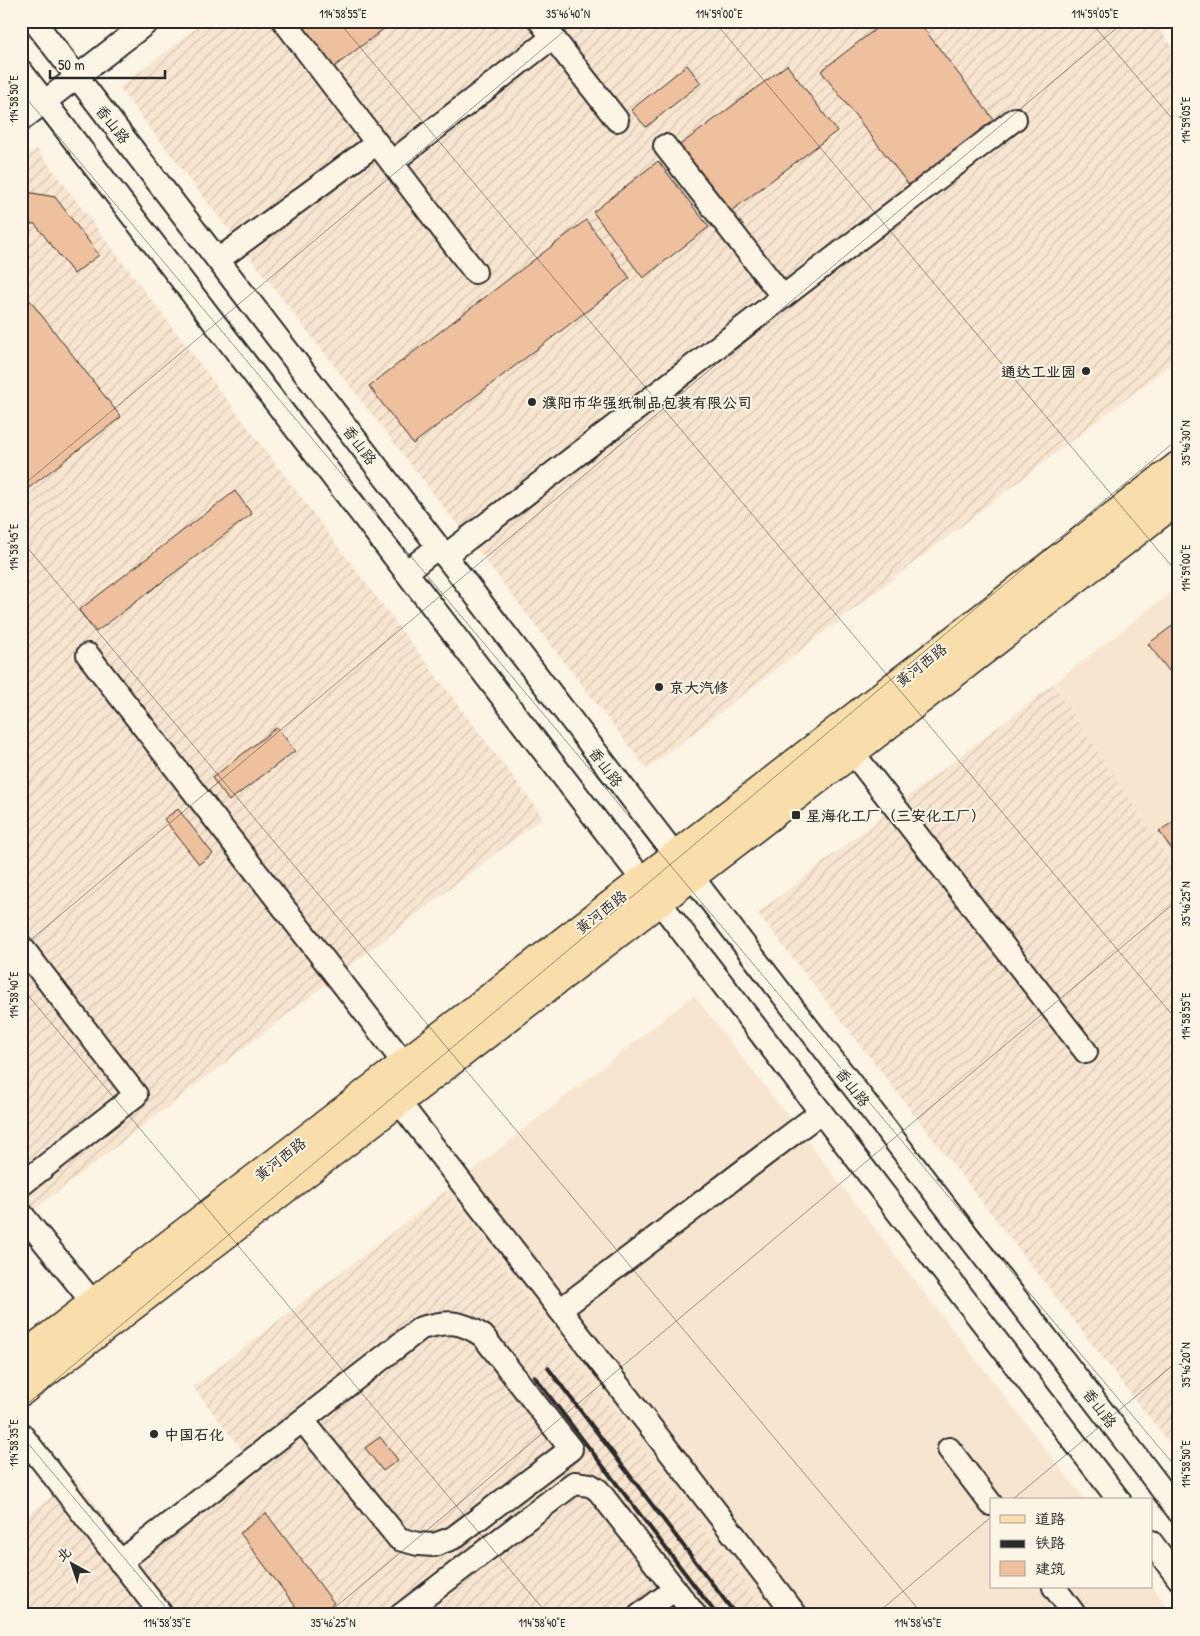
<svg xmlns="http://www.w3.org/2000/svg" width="1200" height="1636" font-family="'Patrick Hand','LXGW WenKai TC',sans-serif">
  <defs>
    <pattern id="industrial-furrows" width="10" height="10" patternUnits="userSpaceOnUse" patternTransform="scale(1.25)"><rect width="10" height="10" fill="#f8e5cf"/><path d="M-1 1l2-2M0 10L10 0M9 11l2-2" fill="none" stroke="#d5c5b2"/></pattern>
  </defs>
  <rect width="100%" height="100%" fill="#fcf5e5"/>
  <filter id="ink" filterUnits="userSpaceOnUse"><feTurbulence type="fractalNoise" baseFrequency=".02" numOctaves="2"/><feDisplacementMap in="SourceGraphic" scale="10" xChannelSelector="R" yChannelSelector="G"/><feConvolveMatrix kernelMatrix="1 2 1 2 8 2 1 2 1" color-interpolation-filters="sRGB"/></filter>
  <g filter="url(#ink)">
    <g fill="#f8e5cf">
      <path d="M 1179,586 L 1179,874 L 1053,684 Z"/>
      <path d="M 694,995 L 1085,1500 L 991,1500 L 991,1587 L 1151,1587 L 1151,1585 L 1168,1607 L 1158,1615 L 769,1615 L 446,1191 Z"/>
    </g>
    <g fill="url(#industrial-furrows)">
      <path d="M 205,21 L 1153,21 L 1179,55 L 1179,358 L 647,769 L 119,88 Z"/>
      <path d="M 37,149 L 543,817 L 21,1220 L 21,161 Z"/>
      <path d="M 1053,684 L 1179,874 L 1179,1456 L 758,913 Z"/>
      <path d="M 446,1191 L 769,1615 L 21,1615 L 21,1520 L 75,1478 L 125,1543 L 243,1451 L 193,1387 Z"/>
    </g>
    <g fill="#eec09d" stroke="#2b2b2b">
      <path d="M 299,21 L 394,21 L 334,67 Z"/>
      <path d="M 886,21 L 918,21 L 997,124 L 912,189 L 821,71 Z"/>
      <path d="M 687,65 L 701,83 L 646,127 L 631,110 Z"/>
      <path d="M 787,65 L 837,131 L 726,215 L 676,148 Z"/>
      <path d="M 658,161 L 709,227 L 643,278 L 593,212 Z"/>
      <path d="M 21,191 L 55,197 L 99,255 L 74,274 L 35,224 L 24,224 L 21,227 Z"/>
      <path d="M 586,220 L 630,278 L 413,444 L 369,386 Z"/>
      <path d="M 21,289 L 121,417 L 21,494 Z"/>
      <path d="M 235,491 L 252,514 L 96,632 L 79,610 Z"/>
      <path d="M 1179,621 L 1179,671 L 1173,676 L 1148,644 Z"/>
      <path d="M 277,727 L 295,751 L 229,801 L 212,778 Z"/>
      <path d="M 178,809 L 213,854 L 199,864 L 164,819 Z"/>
      <path d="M 1179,818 L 1179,860 L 1159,831 Z"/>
      <path d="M 380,1437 L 398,1460 L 383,1471 L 365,1448 Z"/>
      <path d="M 266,1513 L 334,1603 L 318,1615 L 302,1615 L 240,1533 Z"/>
    </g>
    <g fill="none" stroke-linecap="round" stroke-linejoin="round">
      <defs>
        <g id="minor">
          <path d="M 34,21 L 1055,1349 L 1179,1512"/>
          <path d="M 284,21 L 475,272"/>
          <path d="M 540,21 L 617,120"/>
          <path d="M 21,71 L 1119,1500"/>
          <path d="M 21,120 L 149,21"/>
          <path d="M 665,146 L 783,297"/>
          <path d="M 392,162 L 553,37"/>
          <path d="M 218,260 L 377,143"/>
          <path d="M 445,556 L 1015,119"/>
          <path d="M 406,572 L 438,547"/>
          <path d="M 88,655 L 404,1063"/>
          <path d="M 853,753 L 1086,1052"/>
          <path d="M 21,946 L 136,1095 L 21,1185"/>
          <path d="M 399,1102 L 796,1615"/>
          <path d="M 21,1213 L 93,1303"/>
          <path d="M 560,1310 L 821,1112"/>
          <path d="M 21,1434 L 162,1615"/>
          <path d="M 949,1449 L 991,1504"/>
          <path d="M 1151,1542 L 1179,1579"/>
          <path d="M 120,1562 L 421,1328 C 447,1321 460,1320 483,1336 L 571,1449 L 453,1538 L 434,1545 L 418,1544 L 399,1539 L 303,1421"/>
          <path d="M 1054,1587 L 1075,1615"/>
          <path d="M 401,1615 L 574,1483 L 590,1485 L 598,1490 L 695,1615"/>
          <path d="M 640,1615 L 675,1589"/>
        </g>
        <g id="major">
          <path d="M 21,1358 L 760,790 L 1179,465"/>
          <path d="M 21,1392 L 777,811 L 1179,499"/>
        </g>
      </defs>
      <use href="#minor" stroke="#2b2b2b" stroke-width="26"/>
      <use href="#major" stroke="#2b2b2b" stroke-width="31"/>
      <use href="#minor" stroke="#fcf5e5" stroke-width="22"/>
      <use href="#major" stroke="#f9deab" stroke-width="28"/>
      <g stroke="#2b2b2b" stroke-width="4">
        <path d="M 548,1368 L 736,1615"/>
        <path d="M 534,1376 L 717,1615"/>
      </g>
    </g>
  </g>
  <path fill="none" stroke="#2b2b2b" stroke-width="1" stroke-opacity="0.45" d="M 338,21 L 1179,1023M 714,21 L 1179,575M 1090,21 L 1179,127M 21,25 L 26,21M 21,92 L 1179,1471M 21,487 L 576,21M 21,540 L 923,1615M 21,948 L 1125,21M 21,987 L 548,1615M 21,1409 L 1179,438M 21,1435 L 172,1615M 1012,1500 L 1179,1360M 326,1615 L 1179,899M 875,1615 L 991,1517"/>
  <g fill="#2b2b2b" stroke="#fcf5e5" stroke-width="2">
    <circle cx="1086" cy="371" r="5"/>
    <circle cx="532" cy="402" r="5"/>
    <circle cx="659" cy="687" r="5"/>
    <rect x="791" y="810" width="10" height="10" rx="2.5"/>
    <circle cx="154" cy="1434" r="5"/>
  </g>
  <g text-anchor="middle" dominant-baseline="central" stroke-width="4" stroke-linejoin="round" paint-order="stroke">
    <g font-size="15" fill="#2b2b2b" stroke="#fcf5e5">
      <text transform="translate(113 124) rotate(52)">香山路</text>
      <text transform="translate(360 445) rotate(53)">香山路</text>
      <text transform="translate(921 665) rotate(-38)">黄河西路</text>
      <text transform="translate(606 767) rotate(53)">香山路</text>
      <text transform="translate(601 912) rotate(-38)">黄河西路</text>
      <text transform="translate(853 1087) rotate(52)">香山路</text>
      <text transform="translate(280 1159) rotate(-38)">黄河西路</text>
      <text transform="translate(1100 1408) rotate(53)">香山路</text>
    </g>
    <g font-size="15" font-weight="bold" fill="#2b2b2b" stroke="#fcf5e5" text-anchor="start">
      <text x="1076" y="371" text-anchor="end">通达工业园</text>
      <text x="542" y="402">濮阳市华强纸制品包装有限公司</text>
      <text x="669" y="687">京大汽修</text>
      <text x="806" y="815">星海化工厂（三安化工厂）</text>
      <text x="164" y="1434">中国石化</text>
    </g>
  </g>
  <rect width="1200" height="1636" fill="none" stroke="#fcf5e5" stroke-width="55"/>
  <rect x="990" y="1498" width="162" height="90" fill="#fcf5e5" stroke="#a8a49b"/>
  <rect x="1000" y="1515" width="25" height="8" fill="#f9deab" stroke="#a8a49b"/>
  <text x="1035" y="1524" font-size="15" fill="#2b2b2b">道路</text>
  <rect x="1000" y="1540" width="25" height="8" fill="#2b2b2b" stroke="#a8a49b"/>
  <text x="1035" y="1548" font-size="15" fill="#2b2b2b">铁路</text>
  <rect x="1000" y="1561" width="25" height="15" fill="#eec09d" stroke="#a8a49b"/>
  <text x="1035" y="1574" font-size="15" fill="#2b2b2b">建筑</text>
  <g transform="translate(72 1564) rotate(320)" stroke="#fcf5e5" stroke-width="4" paint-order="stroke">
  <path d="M0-4L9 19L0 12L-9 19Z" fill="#2b2b2b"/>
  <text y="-8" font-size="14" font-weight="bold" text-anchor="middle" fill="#2b2b2b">北</text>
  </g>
  <path d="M50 70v8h115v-8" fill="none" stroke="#2b2b2b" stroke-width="2.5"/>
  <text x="58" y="70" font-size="15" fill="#2b2b2b" stroke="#fcf5e5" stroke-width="4" paint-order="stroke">50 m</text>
  <rect x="28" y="28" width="1144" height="1580" fill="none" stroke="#2b2b2b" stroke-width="2"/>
  <g font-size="12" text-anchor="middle" fill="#2b2b2b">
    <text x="343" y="18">114°58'55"E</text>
    <text x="568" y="18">35°46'40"N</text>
    <text x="719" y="18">114°59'00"E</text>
    <text x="1095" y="18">114°59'05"E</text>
    <text transform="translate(14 99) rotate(-90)" y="4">114°58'50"E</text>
    <text transform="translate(1186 120) rotate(-90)" y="4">114°59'05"E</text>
    <text transform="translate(1186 443) rotate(-90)" y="4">35°46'30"N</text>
    <text transform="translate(14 547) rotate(-90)" y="4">114°58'45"E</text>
    <text transform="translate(1186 568) rotate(-90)" y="4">114°59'00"E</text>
    <text transform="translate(1186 904) rotate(-90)" y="4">35°46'25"N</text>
    <text transform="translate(14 995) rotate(-90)" y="4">114°58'40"E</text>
    <text transform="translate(1186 1016) rotate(-90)" y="4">114°58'55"E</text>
    <text transform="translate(1186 1365) rotate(-90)" y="4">35°46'20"N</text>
    <text transform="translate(14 1443) rotate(-90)" y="4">114°58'35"E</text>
    <text transform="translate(1186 1464) rotate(-90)" y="4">114°58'50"E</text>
    <text x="167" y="1627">114°58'35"E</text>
    <text x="333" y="1627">35°46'25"N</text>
    <text x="542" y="1627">114°58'40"E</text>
    <text x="918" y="1627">114°58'45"E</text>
  </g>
</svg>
